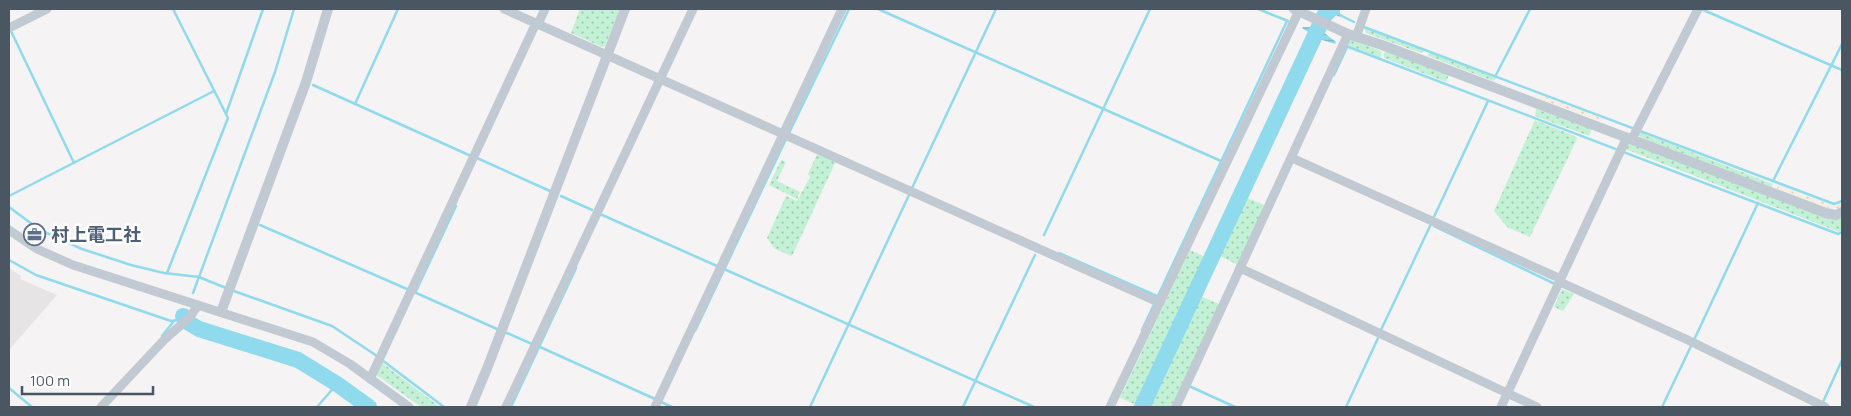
<svg xmlns="http://www.w3.org/2000/svg" width="1851" height="416" font-family="Manrope,'Noto Sans JP',sans-serif">
  <defs>
    <pattern id="green-dots" width="8" height="8" patternUnits="userSpaceOnUse" patternTransform="scale(1.25)"><rect width="8" height="8" fill="#c3f1d5"/><path d="M2 2h.1M6 6h.1" fill="none" stroke="#a0c6b0" stroke-width="1.8" stroke-linecap="round"/></pattern>
    <pattern id="sand-dots" width="8" height="8" patternUnits="userSpaceOnUse" patternTransform="scale(1.25)"><rect width="8" height="8" fill="#f5f0e5"/><path d="M2 2h.1M6 6h.1" fill="none" stroke="#d4d0c7" stroke-width="1.8" stroke-linecap="round"/></pattern>
    <pattern id="water-rules" width="6" height="5" patternUnits="userSpaceOnUse" patternTransform="scale(1.25)"><rect width="6" height="5" fill="#90daee"/><path d="M0 2.5h6" fill="none" stroke="#78b4c4"/></pattern>
  </defs>
  <rect width="100%" height="100%" fill="#f5f3f3"/>
  <path fill="#e6e4e5" d="M 9,268 L 21,276 L 20,279 L 57,295 L 9,350 Z"/>
  <g fill="url(#green-dots)">
    <path d="M 580,9 L 620,9 L 605,46 L 602,47 L 571,33 Z"/>
    <path d="M 1364,28 L 1425,50 L 1421,53 L 1366,33 Z"/>
    <path d="M 1350,39 L 1381,51 L 1381,58 L 1347,45 Z"/>
    <path d="M 1386,51 L 1449,75 L 1446,82 L 1384,58 L 1384,53 Z"/>
    <path d="M 1429,51 L 1497,78 L 1493,81 L 1428,56 Z"/>
    <path d="M 1536,109 L 1592,128 L 1589,136 L 1535,116 Z"/>
    <path d="M 1535,120 L 1575,136 L 1577,139 L 1530,237 L 1507,227 L 1494,211 Z"/>
    <path d="M 1640,132 L 1773,184 L 1771,188 L 1642,138 L 1639,136 Z"/>
    <path d="M 1630,143 L 1831,219 L 1842,218 L 1842,230 L 1839,232 L 1625,149 L 1628,144 Z"/>
    <path d="M 817,154 L 836,161 L 792,256 L 775,249 L 767,238 L 786,196 L 797,201 L 810,177 L 808,174 Z"/>
    <path d="M 781,160 L 786,162 L 777,181 L 800,192 L 797,199 L 769,185 Z"/>
    <path d="M 1245,197 L 1267,206 L 1238,265 L 1218,255 Z"/>
    <path d="M 1190,250 L 1208,258 L 1137,405 L 1120,398 Z"/>
    <path d="M 1562,289 L 1574,294 L 1563,311 L 1554,307 Z"/>
    <path d="M 1198,295 L 1221,305 L 1171,407 L 1146,407 Z"/>
    <path d="M 381,362 L 440,407 L 421,407 L 375,374 Z"/>
  </g>
  <g fill="url(#sand-dots)">
    <path d="M 1541,95 L 1604,119 L 1600,121 L 1540,99 Z"/>
    <path d="M 1778,185 L 1831,205 L 1836,206 L 1842,203 L 1842,208 L 1829,208 L 1777,190 Z"/>
  </g>
  <path fill="url(#water-rules)" d="M 1320,9 L 1340,9 L 1340,17 L 1336,15 L 1329,15 L 1323,32 L 1336,42 L 1335,44 L 1310,36 L 1310,33 L 1302,28 L 1303,27 L 1314,27 L 1322,11 Z"/>
  <g fill="none" stroke-linecap="round" stroke-linejoin="round">
    <g stroke="#90daee" stroke-width="2.5">
      <path d="M 878,9 L 1221,161"/>
      <path d="M 1258,9 L 1288,21"/>
      <path d="M 1701,9 L 1842,70"/>
      <path d="M 1340,15 L 1354,22"/>
      <path d="M 1364,27 L 1834,204 L 1842,201"/>
      <path d="M 10,29 L 74,163"/>
      <path d="M 1346,46 L 1838,234 L 1842,232"/>
      <path d="M 1334,75 L 1347,47"/>
      <path d="M 1496,75 L 1530,9"/>
      <path d="M 313,85 L 471,156"/>
      <path d="M 355,104 L 398,9"/>
      <path d="M 226,114 L 263,9"/>
      <path d="M 789,133 L 849,9"/>
      <path d="M 477,158 L 550,191"/>
      <path d="M 1773,181 L 1842,44"/>
      <path d="M 912,188 L 996,9"/>
      <path d="M 9,196 L 214,91"/>
      <path d="M 561,196 L 592,210"/>
      <path d="M 9,207 L 40,230 L 82,249 L 131,265 L 164,273 L 199,277 L 226,288"/>
      <path d="M 600,214 L 717,266"/>
      <path d="M 1433,219 L 1488,101"/>
      <path d="M 260,225 L 407,289"/>
      <path d="M 1434,226 L 1555,284"/>
      <path d="M 1044,235 L 1150,9"/>
      <path d="M 1059,253 L 1157,296"/>
      <path d="M 9,260 L 36,275 L 171,321 L 178,320 L 187,310"/>
      <path d="M 724,269 L 1034,407"/>
      <path d="M 167,273 L 228,118 L 173,9"/>
      <path d="M 231,290 L 332,326 L 377,356"/>
      <path d="M 416,291 L 456,206"/>
      <path d="M 414,292 L 497,329"/>
      <path d="M 193,293 L 275,72 L 294,9"/>
      <path d="M 1142,330 L 1287,21"/>
      <path d="M 1381,330 L 1431,224"/>
      <path d="M 695,331 L 786,139"/>
      <path d="M 507,333 L 532,344"/>
      <path d="M 162,336 L 174,321"/>
      <path d="M 1694,340 L 1758,203"/>
      <path d="M 540,347 L 655,399"/>
      <path d="M 382,360 L 444,407"/>
      <path d="M 1189,386 L 1235,407"/>
      <path d="M 9,388 L 32,407"/>
      <path d="M 661,402 L 672,407"/>
      <path d="M 1823,402 L 1842,360"/>
      <path d="M 317,407 L 337,384"/>
      <path d="M 511,407 L 576,268"/>
      <path d="M 810,407 L 909,195"/>
      <path d="M 963,407 L 1035,255"/>
      <path d="M 1346,407 L 1379,336"/>
      <path d="M 1662,407 L 1691,346"/>
    </g>
    <g stroke="#90daee" stroke-width="16">
      <path d="M 183,316 L 189,323 L 199,329 L 298,360 L 337,384 L 369,407"/>
      <path d="M 1142,407 L 1324,16 L 1331,9"/>
    </g>
    <g stroke="#c1cad2" stroke-width="9">
      <path d="M 504,9 L 1160,303"/>
      <path d="M 538,24 L 545,9"/>
      <path d="M 9,28 L 47,9"/>
      <path d="M 1356,37 L 1366,9"/>
      <path d="M 1632,139 L 1698,9"/>
      <path d="M 1292,158 L 1561,279"/>
      <path d="M 9,230 L 37,249 L 73,265 L 313,342 L 350,364 L 409,407"/>
      <path d="M 1240,268 L 1537,407"/>
      <path d="M 1560,282 L 1690,341 L 1825,407"/>
      <path d="M 370,379 L 536,23"/>
      <path d="M 101,407 L 165,339 L 190,317 L 198,305"/>
      <path d="M 506,407 L 693,9"/>
      <path d="M 655,407 L 842,9"/>
      <path d="M 1110,407 L 1297,15 L 1298,9"/>
      <path d="M 1176,407 L 1348,34"/>
      <path d="M 1501,407 L 1627,137"/>
    </g>
    <g stroke="#c1cad2" stroke-width="10">
      <path d="M 1294,9 L 1348,34 L 1382,45 L 1826,213 L 1836,215 L 1842,212"/>
      <path d="M 221,312 L 306,82 L 328,9"/>
      <path d="M 471,407 L 488,366 L 625,9"/>
    </g>
  </g>
  <defs>
    <symbol id="office-ring" viewBox="-11 -11 22 22"><circle r="9.5" fill="#fff" stroke="#5c6f8a" stroke-width="1.5"/><path d="M-6-3h4V-5.5h4V-3h4V5H-6ZM-1-4.5V-3h2v-1.5ZM-6 0V1H6V0Z" fill="#5c6f8a"/></symbol>
  </defs>
  <g fill-rule="evenodd">
    <use href="#office-ring" x="22" y="222" width="25" height="25"/>
  </g>
  <g text-anchor="middle" dominant-baseline="central" stroke-width="5" stroke-linejoin="round" paint-order="stroke">
    <g font-size="18" font-weight="bold" fill="#4e5e75" stroke="#fff" text-anchor="start">
      <text x="51" y="234">村上電工社</text>
    </g>
  </g>
  <rect width="1851" height="416" fill="none" stroke="#4a5661" stroke-width="20"/>
  <path d="M22 386v8h131v-8" fill="none" stroke="#4a5661" stroke-width="2.5"/>
  <text x="30" y="386" font-size="15" fill="#4a5661" stroke="#ffffff" stroke-width="4" paint-order="stroke">100 m</text>
</svg>
